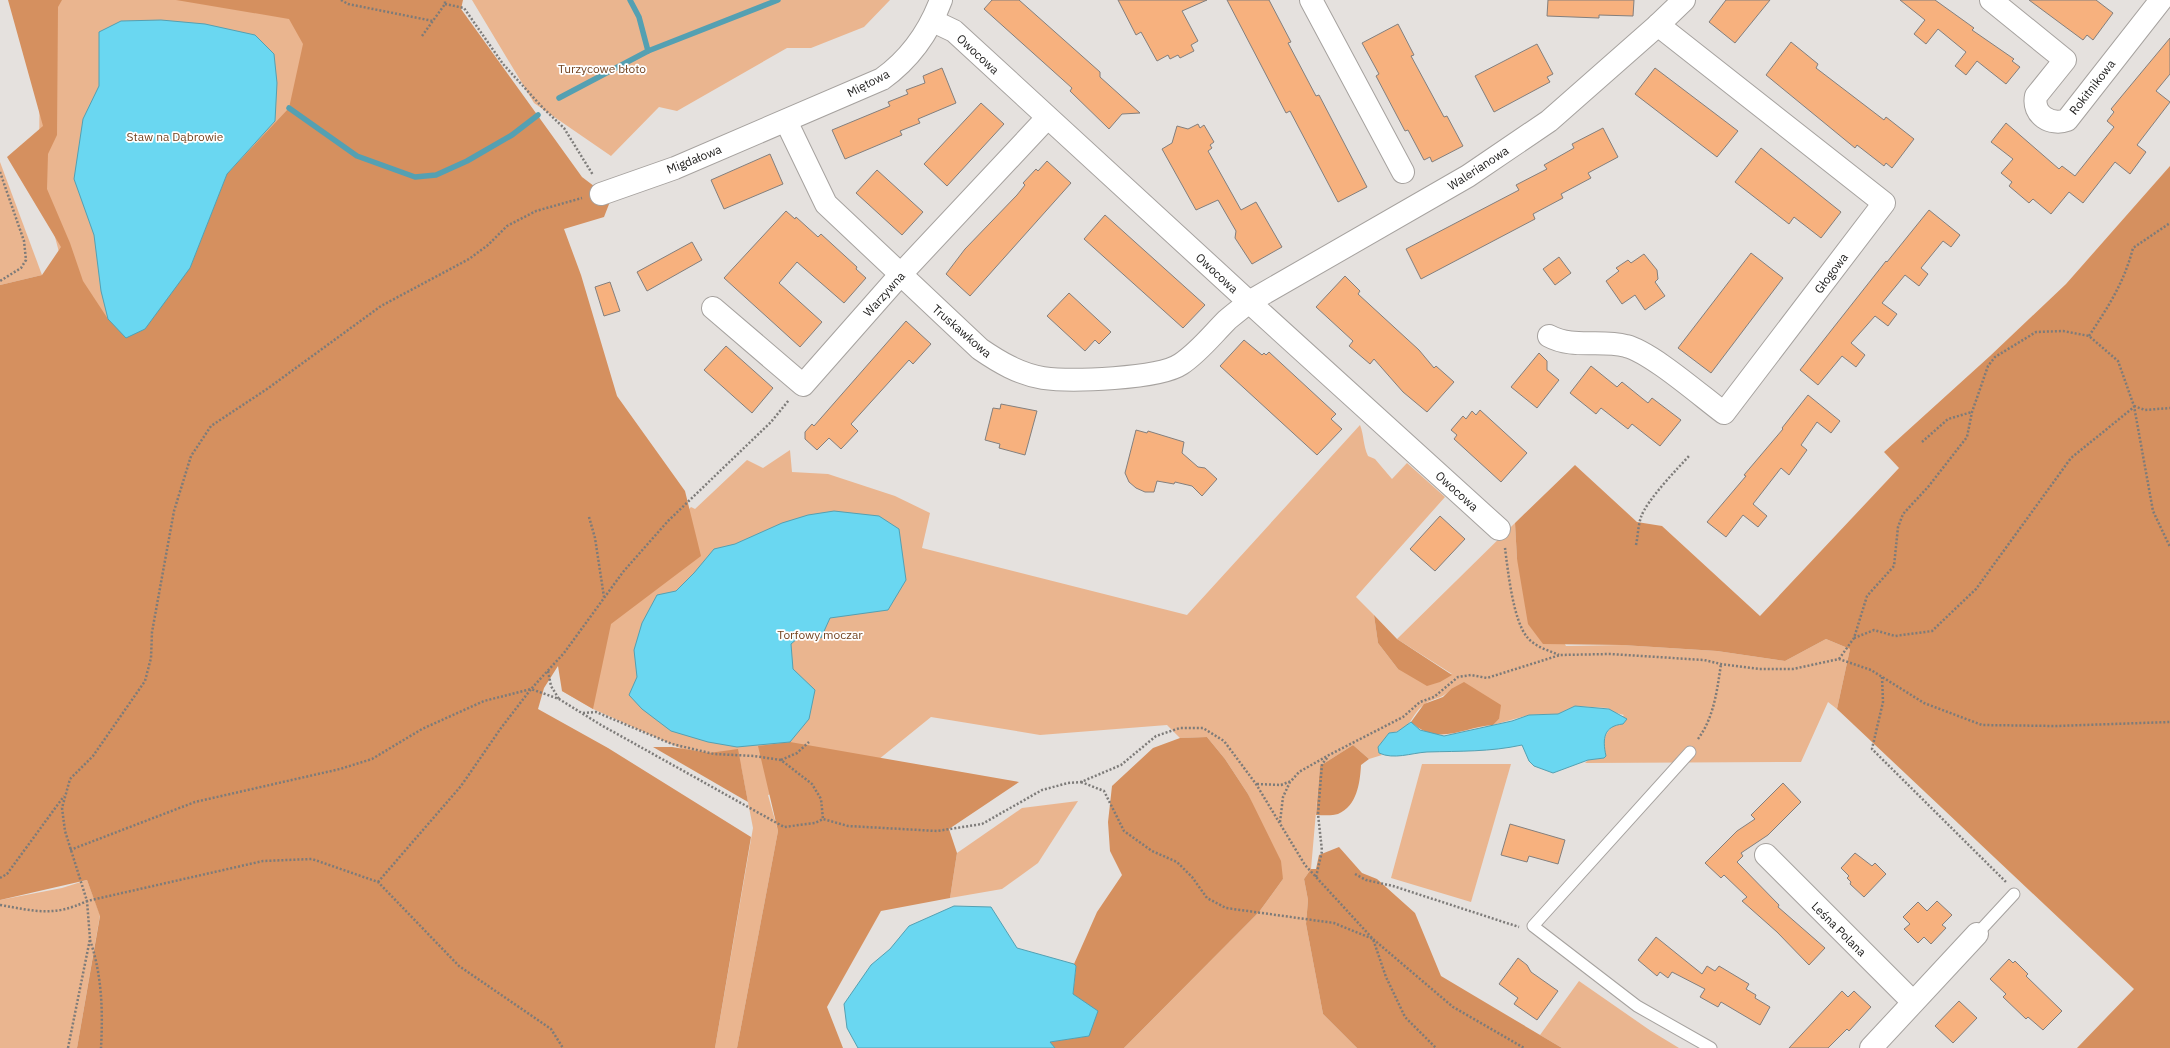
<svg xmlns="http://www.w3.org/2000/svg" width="2170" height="1048" font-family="'IBM Plex Sans',sans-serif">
  <rect width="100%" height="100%" fill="#e5e1de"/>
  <g fill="#eab58f">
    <path d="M 56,0 L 314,0 L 352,72 L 140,376 L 75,312 L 39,177 L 40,30 Z"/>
    <path d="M 472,0 L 890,0 L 864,27 L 811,48 L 787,48 L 677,111 L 659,107 L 611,156 L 534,103 Z"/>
    <path d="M 0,162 L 42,275 L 0,285 Z"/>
    <path d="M 1360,425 C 1364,435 1363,445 1368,456 L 1375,459 L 1392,479 L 1407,463 L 1445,497 L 1356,597 L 1374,615 L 1378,643 L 1398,669 L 1452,674 L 1397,639 L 1515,523 L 1517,559 L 1566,646 L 1622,645 L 1717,651 L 1785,661 L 1826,639 L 1850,649 L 1837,709 L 1828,702 L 1801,762 L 1585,763 L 1588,760 L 1604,758 C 1602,734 1607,731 1624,715 L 1613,712 L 1608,708 L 1575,706 L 1558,714 L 1529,715 L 1493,725 L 1499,719 L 1451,689 C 1441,700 1435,697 1425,704 C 1411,713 1412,731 1389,733 L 1379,747 L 1379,753 L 1382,755 L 1369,759 L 1353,745 L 1320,766 L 1311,869 L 1304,879 L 1308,900 L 1306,924 L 1323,1014 L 1357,1048 L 1124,1048 L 1259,912 L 1283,879 L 1248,794 L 1225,759 L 1207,737 L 1180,738 L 1167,725 L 1040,735 L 931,717 L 868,768 L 768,795 L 778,831 L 737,1048 L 715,1048 L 753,828 L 741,766 L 718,765 L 593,709 L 562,691 L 609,597 L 691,507 L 695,509 L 747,460 L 763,468 L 790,450 L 792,472 L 828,474 L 895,496 L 930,513 L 922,548 L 1187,615 Z"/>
    <path d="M 1422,764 L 1511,764 L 1471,902 L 1391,878 Z"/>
    <path d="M 1078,801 L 1038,863 L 1002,889 L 950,898 L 957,853 L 1022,808 Z"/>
    <path d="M 87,880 L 100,915 L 77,1048 L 0,1048 L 0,900 L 62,888 Z"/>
    <path d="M 1579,981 L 1651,1031 L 1679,1048 L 1562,1048 L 1540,1035 Z"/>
  </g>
  <g fill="#d5905f">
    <path d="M 8,0 L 62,0 L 58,7 L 57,135 L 48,154 L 47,189 L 70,243 L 83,281 L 108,319 L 190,268 L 227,174 L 289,108 L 303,44 L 289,19 L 176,0 L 463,0 L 461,9 L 582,177 L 611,199 L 604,217 L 564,229 L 581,275 L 617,396 L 685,491 L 701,556 L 611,624 L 593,709 L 562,691 L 558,666 L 544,688 L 538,709 L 608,748 L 751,837 L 715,1048 L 77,1048 L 100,916 L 87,880 L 0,900 L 0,285 L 42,275 L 61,247 L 7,157 L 43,126 Z"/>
    <path d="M 2170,166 L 2170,1048 L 2077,1048 L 2134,989 L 1837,709 L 1850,649 L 1826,639 L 1785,661 L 1717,651 L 1622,645 L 1543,644 L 1528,624 L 1517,559 L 1515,523 L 1575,465 L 1637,522 L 1662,526 L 1760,616 L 1899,468 L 1884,452 L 1990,356 L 2066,284 Z"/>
    <path d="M 1374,615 L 1397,639 L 1452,675 L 1440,682 L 1427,686 L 1398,669 L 1378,643 Z"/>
    <path d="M 1464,682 L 1501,705 L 1499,719 L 1493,725 C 1463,727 1438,747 1411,722 L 1424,704 L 1443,697 L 1451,689 Z"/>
    <path d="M 1207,737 L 1225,759 L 1248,794 L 1281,861 L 1283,879 L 1259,912 L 1124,1048 L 1055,1048 L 1049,1042 L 1089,1036 L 1073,994 L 1076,966 L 1074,964 L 1097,912 L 1122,875 L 1110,851 L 1108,822 L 1112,786 L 1153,748 L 1180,738 Z"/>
    <path d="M 790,742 L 1019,782 L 949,829 L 957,853 L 950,898 L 881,911 L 827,1007 L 843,1048 L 737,1048 L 778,831 L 758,746 Z"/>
    <path d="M 1353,745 L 1369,759 L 1361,765 C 1360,783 1357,806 1338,814 C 1332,816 1322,815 1316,815 L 1320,766 Z"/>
    <path d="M 653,747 L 672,747 L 709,753 L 738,749 L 748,802 Z"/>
    <path d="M 1339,847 L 1362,873 L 1377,879 L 1415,913 L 1441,976 L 1562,1048 L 1357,1048 L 1323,1014 L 1306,924 L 1308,900 L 1304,879 L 1311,869 L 1316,869 L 1319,855 Z"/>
  </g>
  <g fill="#6ad7f1" stroke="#54a0b2">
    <path d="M 161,20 L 205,24 L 255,35 L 274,54 L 277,83 L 275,121 L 227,174 L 190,268 L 145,329 L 126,338 L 108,319 L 101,291 L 94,235 L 74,179 L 83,119 L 99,86 L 99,32 L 121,21 Z"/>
    <path d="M 834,511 L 879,516 L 899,529 L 906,580 L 888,610 L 830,618 L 821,638 L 805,632 L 791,644 L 793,669 L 815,690 L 809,719 L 790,742 L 737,747 L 708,742 L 671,731 L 642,709 L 629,695 L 637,677 L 634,650 L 642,623 L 657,595 L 676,591 L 694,573 L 714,549 L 735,544 L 782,523 L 808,515 Z"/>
    <path d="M 1575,706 L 1609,709 L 1627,719 L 1623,724 C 1604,726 1602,738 1606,756 L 1604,758 L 1588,760 L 1553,773 L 1534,766 L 1529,761 L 1522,745 C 1490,752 1460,751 1427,752 C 1411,753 1394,760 1379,753 L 1378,747 L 1389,733 L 1397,732 L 1411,722 L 1420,730 L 1444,736 L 1512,721 L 1529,715 L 1558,714 Z"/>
    <path d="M 954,906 L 991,907 L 1017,948 L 1074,964 L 1076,966 L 1073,994 L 1098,1011 L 1089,1036 L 1050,1042 L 1055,1048 L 858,1048 L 847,1028 L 844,1004 L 871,965 L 890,949 L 909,926 Z"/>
  </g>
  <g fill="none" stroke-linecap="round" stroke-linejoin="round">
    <g stroke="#54a0b2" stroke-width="5.5">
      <path d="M 630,0 L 639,17 L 648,51"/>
      <path d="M 559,98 L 648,51 L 778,0"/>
      <path d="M 289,108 L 357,156 L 415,177 L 436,175 L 467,161 L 512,135 L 538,115"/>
    </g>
  </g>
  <g fill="#f7b17e" stroke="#837f7d">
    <path d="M 992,0 L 1019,0 L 1100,72 L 1100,77 L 1140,113 L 1122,114 L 1109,129 L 1070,91 L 1072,88 L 984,9 Z"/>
    <path d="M 1118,0 L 1207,0 L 1182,11 L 1198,41 L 1191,45 L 1194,51 L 1180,58 L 1178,55 L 1170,59 L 1168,55 L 1157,61 L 1141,32 L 1136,35 Z"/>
    <path d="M 1227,0 L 1269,0 L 1291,42 L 1288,43 L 1316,96 L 1319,95 L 1367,187 L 1338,202 L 1290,111 L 1286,113 Z"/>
    <path d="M 1548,0 L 1634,0 L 1633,16 L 1599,15 L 1599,18 L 1547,16 Z"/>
    <path d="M 1726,0 L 1770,0 L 1735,43 L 1709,22 Z"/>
    <path d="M 1900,0 L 1935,0 L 1974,28 L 1972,30 L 2014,59 L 2012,61 L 2020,67 L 2006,84 L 1977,61 L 1966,75 L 1955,66 L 1966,52 L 1938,29 L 1926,44 L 1914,34 L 1925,20 Z"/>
    <path d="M 2029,0 L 2096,0 L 2113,13 L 2093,40 L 2087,35 L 2083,40 Z"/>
    <path d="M 1398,24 L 1414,55 L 1411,56 L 1444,117 L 1447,116 L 1463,146 L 1432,162 L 1430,157 L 1424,160 L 1408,130 L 1405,131 L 1376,76 L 1379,74 L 1362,43 Z"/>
    <path d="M 2170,38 L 2170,74 L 2156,91 L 2170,102 L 2137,145 L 2146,152 L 2130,174 L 2115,162 L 2083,203 L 2069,192 L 2051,214 L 2033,199 L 2029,203 L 2009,186 L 2012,182 L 2001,173 L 2013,159 L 1991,142 L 2006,123 L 2059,169 L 2062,166 L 2075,176 L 2114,127 L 2107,121 L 2114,112 L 2111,109 Z"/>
    <path d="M 1791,42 L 1818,64 L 1816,68 L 1884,120 L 1886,117 L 1914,139 L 1892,168 L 1886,163 L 1884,166 L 1857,145 L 1855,148 L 1766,75 Z"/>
    <path d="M 1537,44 L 1553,74 L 1547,77 L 1550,82 L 1494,112 L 1475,76 Z"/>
    <path d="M 942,68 L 956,103 L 918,119 L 920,123 L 900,131 L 902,135 L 845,159 L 832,130 L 890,106 L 888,102 L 908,94 L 906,90 L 925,83 L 923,76 Z"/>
    <path d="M 1655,68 L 1738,131 L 1717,157 L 1635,94 Z"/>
    <path d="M 981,103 L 1004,124 L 947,186 L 924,164 Z"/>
    <path d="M 1198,124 L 1200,128 L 1204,125 L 1214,142 L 1210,145 L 1212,148 L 1208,151 L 1241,210 L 1256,202 L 1282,247 L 1252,264 L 1235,238 L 1236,231 L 1218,200 L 1196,210 L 1162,149 L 1172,143 L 1177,126 L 1188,129 Z"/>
    <path d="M 1603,128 L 1618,157 L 1588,173 L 1591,178 L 1561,194 L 1563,198 L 1533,214 L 1535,219 L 1421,279 L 1406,249 L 1519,190 L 1516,185 L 1547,169 L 1544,165 L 1574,148 L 1572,144 Z"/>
    <path d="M 1761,148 L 1841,212 L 1821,238 L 1794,217 L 1789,224 L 1735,182 Z"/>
    <path d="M 770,154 L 783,184 L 724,209 L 711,180 Z"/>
    <path d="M 1047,161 L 1071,183 L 970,296 L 946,274 L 965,249 L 1017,195 L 1025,185 L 1023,183 L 1036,169 L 1038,171 Z"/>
    <path d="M 877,170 L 923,212 L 902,235 L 856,193 Z"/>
    <path d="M 1929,210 L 1960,235 L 1951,247 L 1943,241 L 1921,268 L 1928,274 L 1919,286 L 1905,275 L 1882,303 L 1897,314 L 1888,326 L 1875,316 L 1851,343 L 1865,355 L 1856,367 L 1842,356 L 1818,385 L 1800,370 L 1886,261 L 1887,262 Z"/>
    <path d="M 786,211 L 795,219 L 796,217 L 818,237 L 821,234 L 857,267 L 856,269 L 866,278 L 844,303 L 797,262 L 779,283 L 822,322 L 800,347 L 724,278 Z"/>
    <path d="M 1105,215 L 1205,305 L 1183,328 L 1084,239 Z"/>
    <path d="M 692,242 L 702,260 L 647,291 L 637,272 Z"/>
    <path d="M 1751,253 L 1783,278 L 1711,373 L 1678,348 Z"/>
    <path d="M 1644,254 L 1657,270 L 1658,279 L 1655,282 L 1665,296 L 1645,310 L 1635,295 L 1622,304 L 1606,281 L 1619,271 L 1616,268 L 1628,260 L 1631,263 Z"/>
    <path d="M 1559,257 L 1571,273 L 1555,285 L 1543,269 Z"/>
    <path d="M 1345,276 L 1360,291 L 1358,294 L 1419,350 L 1434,368 L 1436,366 L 1454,382 L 1427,412 L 1403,392 L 1374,359 L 1370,364 L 1349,346 L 1353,341 L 1316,307 Z"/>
    <path d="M 610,282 L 620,311 L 604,316 L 595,287 Z"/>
    <path d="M 1069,293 L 1111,332 L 1099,344 L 1095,340 L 1085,351 L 1047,316 Z"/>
    <path d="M 906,321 L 931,344 L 913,364 L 909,360 L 851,424 L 858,431 L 841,449 L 829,438 L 817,450 L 805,439 L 805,432 L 812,424 L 814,426 Z"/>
    <path d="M 1244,340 L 1262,355 L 1264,353 L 1266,355 L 1269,352 L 1336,414 L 1331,419 L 1342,429 L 1317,455 L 1220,366 Z"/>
    <path d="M 726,346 L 773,388 L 752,413 L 704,370 Z"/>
    <path d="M 1539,353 L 1547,361 L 1547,370 L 1559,380 L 1537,408 L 1511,387 Z"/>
    <path d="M 1591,366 L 1617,387 L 1622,382 L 1648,403 L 1652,398 L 1681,420 L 1660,446 L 1632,424 L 1628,429 L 1601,408 L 1596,414 L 1570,393 Z"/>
    <path d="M 1808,395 L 1840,421 L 1831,433 L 1817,422 L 1801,445 L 1807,450 L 1789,475 L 1781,468 L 1753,504 L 1767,516 L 1758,527 L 1743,515 L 1726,537 L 1707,522 L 1746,476 L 1744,475 L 1783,429 L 1782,428 Z"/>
    <path d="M 1001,404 L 1037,411 L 1025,455 L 999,448 L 1000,444 L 985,440 L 993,408 L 1000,409 Z"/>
    <path d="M 1480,410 L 1527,453 L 1501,482 L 1454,439 L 1457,435 L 1451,430 L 1463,416 L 1466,419 L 1472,411 L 1476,415 Z"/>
    <path d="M 1136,430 L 1147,433 L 1148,431 L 1184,442 L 1182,453 L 1198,467 L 1205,468 L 1217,479 L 1202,496 L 1192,486 L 1175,482 L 1174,484 L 1157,481 L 1154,492 L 1145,492 L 1136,488 L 1129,482 L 1125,473 Z"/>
    <path d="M 1440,516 L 1465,539 L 1435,571 L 1410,549 Z"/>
    <path d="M 1783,783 L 1801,802 L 1768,835 L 1741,853 L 1743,856 L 1737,862 L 1779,905 L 1778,907 L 1825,948 L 1809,965 L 1777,932 L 1742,901 L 1747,897 L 1724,875 L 1721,878 L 1705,863 L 1737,831 L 1755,819 L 1751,815 Z"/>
    <path d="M 1510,824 L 1565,840 L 1558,864 L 1529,856 L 1527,862 L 1501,855 Z"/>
    <path d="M 1855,853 L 1872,866 L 1875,863 L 1886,874 L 1864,897 L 1850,884 L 1851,882 L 1847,878 L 1849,876 L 1841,868 Z"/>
    <path d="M 1937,901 L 1952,915 L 1942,925 L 1946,928 L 1931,944 L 1924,937 L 1918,943 L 1904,929 L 1910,924 L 1903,917 L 1918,902 L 1927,911 Z"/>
    <path d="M 1656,937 L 1702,974 L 1707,966 L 1715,971 L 1719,966 L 1749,984 L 1746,989 L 1756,995 L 1755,998 L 1770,1007 L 1760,1025 L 1721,1002 L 1718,1007 L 1700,997 L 1705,989 L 1672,972 L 1668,978 L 1660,972 L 1657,976 L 1638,960 Z"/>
    <path d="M 1518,958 L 1527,965 L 1531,972 L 1558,991 L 1537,1020 L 1514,1004 L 1518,998 L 1499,984 Z"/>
    <path d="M 2009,959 L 2013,963 L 2015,961 L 2028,974 L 2026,976 L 2062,1011 L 2043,1030 L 2028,1017 L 2026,1019 L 2003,997 L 2006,994 L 1990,979 Z"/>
    <path d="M 1842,991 L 1848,997 L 1854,991 L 1871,1007 L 1849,1031 L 1847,1029 L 1828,1048 L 1789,1048 Z"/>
    <path d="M 1959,1001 L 1977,1018 L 1953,1043 L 1935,1026 Z"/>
  </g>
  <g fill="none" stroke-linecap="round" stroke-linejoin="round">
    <defs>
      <g id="service">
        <path d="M 1690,752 L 1533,926 L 1637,1006 L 1711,1048"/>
        <path d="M 1977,934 L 2014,894"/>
      </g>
      <g id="minor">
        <path d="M 1311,0 L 1403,172"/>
        <path d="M 1991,0 L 2065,60 L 2036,96 C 2032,115 2051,126 2067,120 L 2161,0"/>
        <path d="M 933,21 L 954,31 L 1249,302 L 1499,529"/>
        <path d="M 786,121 L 826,204 L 980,349 C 999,362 1019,374 1043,378 C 1070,382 1159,379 1181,364 C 1199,352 1212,335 1227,320 C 1234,314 1242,308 1249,302 L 1468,176 L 1549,121 L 1658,25 L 1684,0"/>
        <path d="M 601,194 L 675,168 L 882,79 C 910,59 929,32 941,0"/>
        <path d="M 713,308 L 803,385 L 900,275 L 1047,118"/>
        <path d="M 1549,336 C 1573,349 1600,339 1626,346 C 1651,352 1701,396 1724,413 L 1884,203 L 1658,25"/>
        <path d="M 1766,855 L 1913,1002"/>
        <path d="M 1871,1048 L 1977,934"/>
      </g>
    </defs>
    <use href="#service" stroke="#a6a29f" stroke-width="13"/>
    <use href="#minor" stroke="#a6a29f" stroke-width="24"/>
    <g stroke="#7d7b79" stroke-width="2.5" stroke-dasharray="2 2" stroke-linecap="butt">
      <path d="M 341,0 L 348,4 L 433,21"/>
      <path d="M 445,4 L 464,8 L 503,64 L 543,108 L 564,128 L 593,175"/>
      <path d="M 422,36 L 445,4 L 445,0"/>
      <path d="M 0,172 L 24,241 L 26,260 L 21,268 L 0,281"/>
      <path d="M 2089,336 C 2108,307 2124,283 2133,248 L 2170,223"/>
      <path d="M 2134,406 L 2145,410 L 2170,408"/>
      <path d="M 1922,442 L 1948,419 L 1972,412"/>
      <path d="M 589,517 L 595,538 L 604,597"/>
      <path d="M 1636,545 C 1638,536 1638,526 1641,517 C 1647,500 1677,469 1690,455"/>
      <path d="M 1505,548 C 1508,571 1513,620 1527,637 C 1535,647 1548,650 1559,655"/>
      <path d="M 1854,638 L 1874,630 L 1895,636 L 1932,631 L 1976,589 L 2071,458 L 2134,407"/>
      <path d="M 1839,659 L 1854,638 L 1867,596 L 1894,566 L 1898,527 L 1903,514 L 1928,487 L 1967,437 L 1972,412 L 1988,366 L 1995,357 L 2036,332 L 2063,331 L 2089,336 L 2118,361 L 2134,406 L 2153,511 L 2170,547"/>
      <path d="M 548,671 L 551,686 L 559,699"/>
      <path d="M 1882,677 L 1883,702 L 1872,749 L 2007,883"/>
      <path d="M 583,713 L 596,712 L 672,744 L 714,754 L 754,756 L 781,760 L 812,784 L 821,799 L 823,819"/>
      <path d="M 1698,739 C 1714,717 1717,691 1721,664"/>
      <path d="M 781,760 L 797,753 L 809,742"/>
      <path d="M 1081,782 L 1104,791 L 1124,831 L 1152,851 L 1177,862 L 1192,877 L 1207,898 L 1226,908 L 1334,923 L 1373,939 L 1386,977 L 1405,1017 L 1436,1048"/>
      <path d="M 1257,784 L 1281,785 L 1291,781 L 1299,772 L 1329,755 L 1403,717 L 1420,702 L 1434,697 L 1458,677 L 1471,675 L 1487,678 L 1560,655 L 1610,654 L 1704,660 L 1721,664 L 1759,669 L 1793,669 L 1839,659 L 1871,670 L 1924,703 L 1982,725 L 2056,726 L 2170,722"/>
      <path d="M 1280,822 L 1283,797 L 1290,782"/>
      <path d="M 70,850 L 195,802 L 340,769 L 372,759 L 422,729 L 484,701 L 531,689 L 564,653 L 623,572 L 668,521 L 771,422 L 789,400"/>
      <path d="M 1355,874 L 1366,880 L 1393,886 L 1519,927"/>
      <path d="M 1316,877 L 1322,851 L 1318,814 L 1322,764 L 1328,757"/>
      <path d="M 0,878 L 7,874 L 64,796"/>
      <path d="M 378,882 L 461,786 L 501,728 L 531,689 L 559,699 L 601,725 L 784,827 L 815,823 L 823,819 L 848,826 L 937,831 L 982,824 L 1042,790 L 1068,783 L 1081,782 L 1121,765 L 1156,736 L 1180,728 L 1203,728 L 1224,741 L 1256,784 L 1305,865 L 1373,939 L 1453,1007 L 1524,1048"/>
      <path d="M 0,905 C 35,911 54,917 87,901 L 263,861 L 312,859 L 378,882 L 459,966 L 551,1029 L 563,1048"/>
      <path d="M 90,940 C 102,975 103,1011 101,1048"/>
      <path d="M 68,1048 L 90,939 L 87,901 L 65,831 L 62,808 L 70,779 L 93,756 L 145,681 L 151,658 L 152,632 L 174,511 L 191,456 L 211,426 L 267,389 L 381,306 L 469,259 L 488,245 L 507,226 L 536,211 L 582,198"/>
    </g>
    <use href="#service" stroke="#fff" stroke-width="11"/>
    <use href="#minor" stroke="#fff" stroke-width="22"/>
  </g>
  <g text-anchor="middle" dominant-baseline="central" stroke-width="3.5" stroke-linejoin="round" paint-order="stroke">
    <g font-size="12" fill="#222120" stroke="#fff">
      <text transform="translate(978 54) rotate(43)">Owocowa</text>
      <text transform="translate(868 83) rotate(-27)">Miętowa</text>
      <text transform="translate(2092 87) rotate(-52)">Rokitnikowa</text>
      <text transform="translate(694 159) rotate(-22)">Migdałowa</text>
      <text transform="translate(1478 168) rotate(-33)">Walerianowa</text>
      <text transform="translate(1217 273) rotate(43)">Owocowa</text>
      <text transform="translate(1831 273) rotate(-53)">Głogowa</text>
      <text transform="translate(884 294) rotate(-48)">Warzywna</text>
      <text transform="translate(962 331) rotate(41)">Truskawkowa</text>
      <text transform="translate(1457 491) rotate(42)">Owocowa</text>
      <text transform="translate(1839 929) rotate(45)">Leśna Polana</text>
    </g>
    <g font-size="12" fill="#734420" stroke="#fff">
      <text x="602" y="68">Turzycowe błoto</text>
      <text x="175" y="136">Staw na Dąbrowie</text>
      <text x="820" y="634">Torfowy moczar</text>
    </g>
  </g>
</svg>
